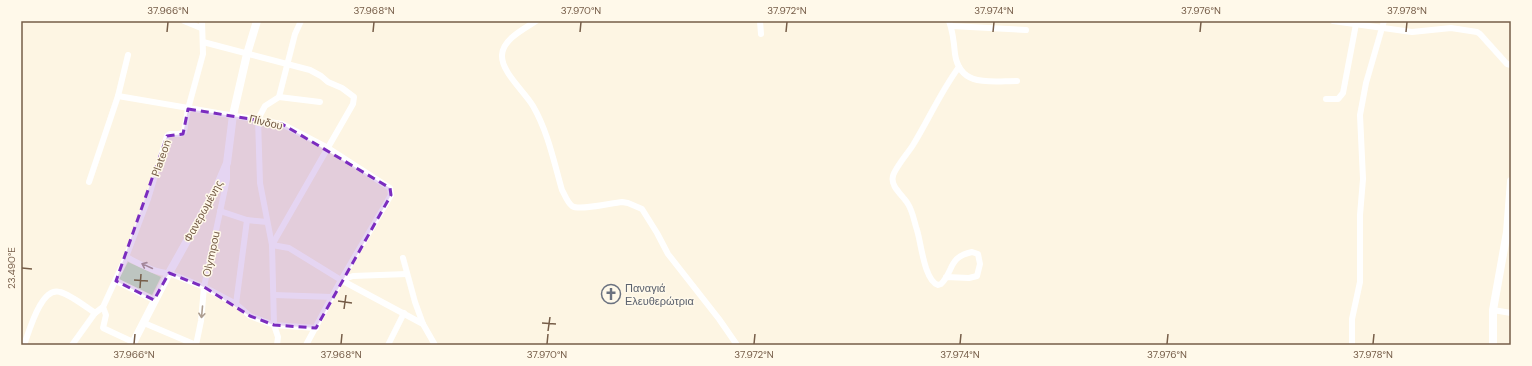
<svg xmlns="http://www.w3.org/2000/svg" width="1532" height="366" font-family="'DM Sans',sans-serif">
  <rect width="100%" height="100%" fill="#fdf5e3"/>
  <path fill="#ceebc1" d="M 128,262 L 161,277 L 152,295 L 119,279 Z"/>
  <g fill="none" stroke-linecap="round" stroke-linejoin="round">
    <g stroke="#fff" stroke-width="6">
      <path d="M 184,21 L 201,28"/>
      <path d="M 536,21 C 524,29 503,39 502,55 C 501,72 525,92 533,106 C 548,132 554,162 562,190 C 565,195 567,202 572,206 C 579,211 611,203 622,202 L 628,203 L 642,209 L 657,233 L 668,254 L 719,319 L 737,345"/>
      <path d="M 760,21 L 761,34"/>
      <path d="M 949,21 C 953,32 954,42 955,54 C 960,88 991,81 1017,81"/>
      <path d="M 1333,21 L 1412,32 L 1451,28 L 1477,32 L 1480,34 L 1507,64 L 1511,65"/>
      <path d="M 951,26 L 1026,30"/>
      <path d="M 203,42 L 310,70 L 321,76 L 328,82 L 342,88 L 354,97 L 353,104 L 272,245 L 289,248 L 341,280 L 423,324 L 435,345"/>
      <path d="M 118,96 L 282,124 L 328,148 L 390,188 L 391,195 L 341,280 L 306,345"/>
      <path d="M 279,97 L 295,34 L 301,21"/>
      <path d="M 1326,99 L 1338,99 L 1343,93 L 1356,24"/>
      <path d="M 89,182 L 118,96 L 128,55"/>
      <path d="M 220,211 L 247,220 L 236,304"/>
      <path d="M 247,220 L 267,222"/>
      <path d="M 126,257 C 139,263 154,273 169,273 L 204,287 L 236,304 L 250,316 L 274,325 L 316,328"/>
      <path d="M 403,258 L 415,302 L 423,324"/>
      <path d="M 946,277 L 969,278 L 977,276 L 980,264 L 978,254 L 972,252 C 948,257 954,271 941,284 L 938,285 C 924,280 921,242 917,230 C 914,221 913,212 908,204 C 903,195 890,187 893,176 C 895,168 908,153 913,145 C 929,119 941,91 959,67"/>
      <path d="M 341,280 L 353,276 L 407,274"/>
      <path d="M 116,281 L 154,300"/>
      <path d="M 274,295 L 332,297"/>
      <path d="M 103,307 L 106,315 L 103,328 L 133,342"/>
      <path d="M 1493,310 L 1511,313"/>
      <path d="M 95,313 L 103,307 L 126,257 L 148,199 L 167,136 L 170,134 L 180,134 L 184,132 L 188,109 L 203,54 L 202,21"/>
      <path d="M 144,323 L 196,345 L 201,321 L 204,287 L 227,179 L 227,165"/>
      <path d="M 24,345 C 29,332 41,286 60,292 C 71,295 86,307 95,313 L 72,345"/>
      <path d="M 277,345 L 278,337 L 274,325 L 272,245 L 260,183 L 258,119 L 265,106 L 279,97 L 320,102"/>
      <path d="M 388,345 L 404,313"/>
      <path d="M 1352,345 L 1352,319 L 1360,282 L 1360,215 L 1363,179 L 1360,115 L 1366,83 L 1384,21"/>
    </g>
    <g stroke="#fff" stroke-width="8">
      <path d="M 132,345 L 169,273 L 215,191 L 227,163 L 233,115 L 247,54 L 257,21"/>
      <path d="M 1493,345 L 1493,310 L 1507,232 L 1511,181"/>
    </g>
  </g>
  <defs><path id="oneway-shaft" d="M-6 0H5M1.5-3L5.5 0L1.5 3" fill="none" stroke-width="1.6" stroke-linecap="round" stroke-linejoin="round"/></defs>
  <g stroke="#ad9e91">
    <use href="#oneway-shaft" transform="translate(147 266) rotate(-155)"/>
    <use href="#oneway-shaft" transform="translate(202 312) rotate(95)"/>
  </g>
  <path fill="#7b2cbf" fill-opacity="0.2" stroke="#7b2cbf" stroke-width="3" stroke-dasharray="8 5" stroke-linejoin="round" d="M 188,109 L 282,124 L 390,188 L 391,195 L 316,328 L 274,325 L 250,316 L 204,287 L 169,273 L 154,300 L 116,281 L 167,136 L 183,134 Z"/>
  <path fill="none" stroke="#765d48" stroke-width="1.5" d="M 167,32 L 168,22M 373,32 L 374,22M 580,32 L 581,22M 786,32 L 787,22M 993,32 L 994,22M 1200,32 L 1201,22M 1406,32 L 1407,22M 22,268 L 32,269M 134,280 L 148,281M 140,288 L 141,274M 338,301 L 352,303M 344,309 L 346,295M 542,323 L 556,324M 548,331 L 550,317M 134,344 L 135,334M 341,344 L 342,334M 547,344 L 548,334M 754,344 L 755,334M 960,344 L 961,334M 1167,344 L 1168,334M 1373,344 L 1374,334"/>
  <defs>
    <symbol id="church-ring" viewBox="-11 -11 22 22"><circle r="9.5" fill="#fff9ea" stroke="#6b7280" stroke-width="1.5"/><path d="M-1.2-6h2.4v3.5h3.3v2.4h-3.3V6h-2.4V-.1h-3.3v-2.4h3.3Z" fill="#6b7280"/></symbol>
  </defs>
  <g fill-rule="evenodd">
    <use href="#church-ring" x="600" y="283" width="22" height="22"/>
  </g>
  <g text-anchor="middle" dominant-baseline="central" stroke-width="3" stroke-linejoin="round" paint-order="stroke">
    <g font-size="11" fill="#765d48" stroke="#fff9ea">
      <text transform="translate(266 122) rotate(13)">Πίνδου</text>
      <text transform="translate(161 158) rotate(-71)">Plateon</text>
      <text transform="translate(203 211) rotate(-61)">Φανερωμένης</text>
      <text transform="translate(211 254) rotate(-78)">Olympou</text>
    </g>
    <g font-size="11" fill="#5b616d" stroke="#fff9ea" text-anchor="start">
      <text x="625" y="288">Παναγιά<tspan x="625" dy="13">Ελευθερώτρια</tspan></text>
    </g>
  </g>
  <rect width="1532" height="366" fill="none" stroke="#fff9ea" stroke-width="44"/>
  <rect x="22" y="22" width="1488" height="322" fill="none" stroke="#765d48" stroke-width="1.5"/>
  <g font-size="10" text-anchor="middle" fill="#765d48">
    <text x="168" y="14">37.966°N</text>
    <text x="374" y="14">37.968°N</text>
    <text x="581" y="14">37.970°N</text>
    <text x="787" y="14">37.972°N</text>
    <text x="994" y="14">37.974°N</text>
    <text x="1201" y="14">37.976°N</text>
    <text x="1407" y="14">37.978°N</text>
    <text transform="translate(11 268) rotate(-90)" y="4">23.490°E</text>
    <text x="134" y="358">37.966°N</text>
    <text x="341" y="358">37.968°N</text>
    <text x="547" y="358">37.970°N</text>
    <text x="754" y="358">37.972°N</text>
    <text x="960" y="358">37.974°N</text>
    <text x="1167" y="358">37.976°N</text>
    <text x="1373" y="358">37.978°N</text>
  </g>
</svg>
